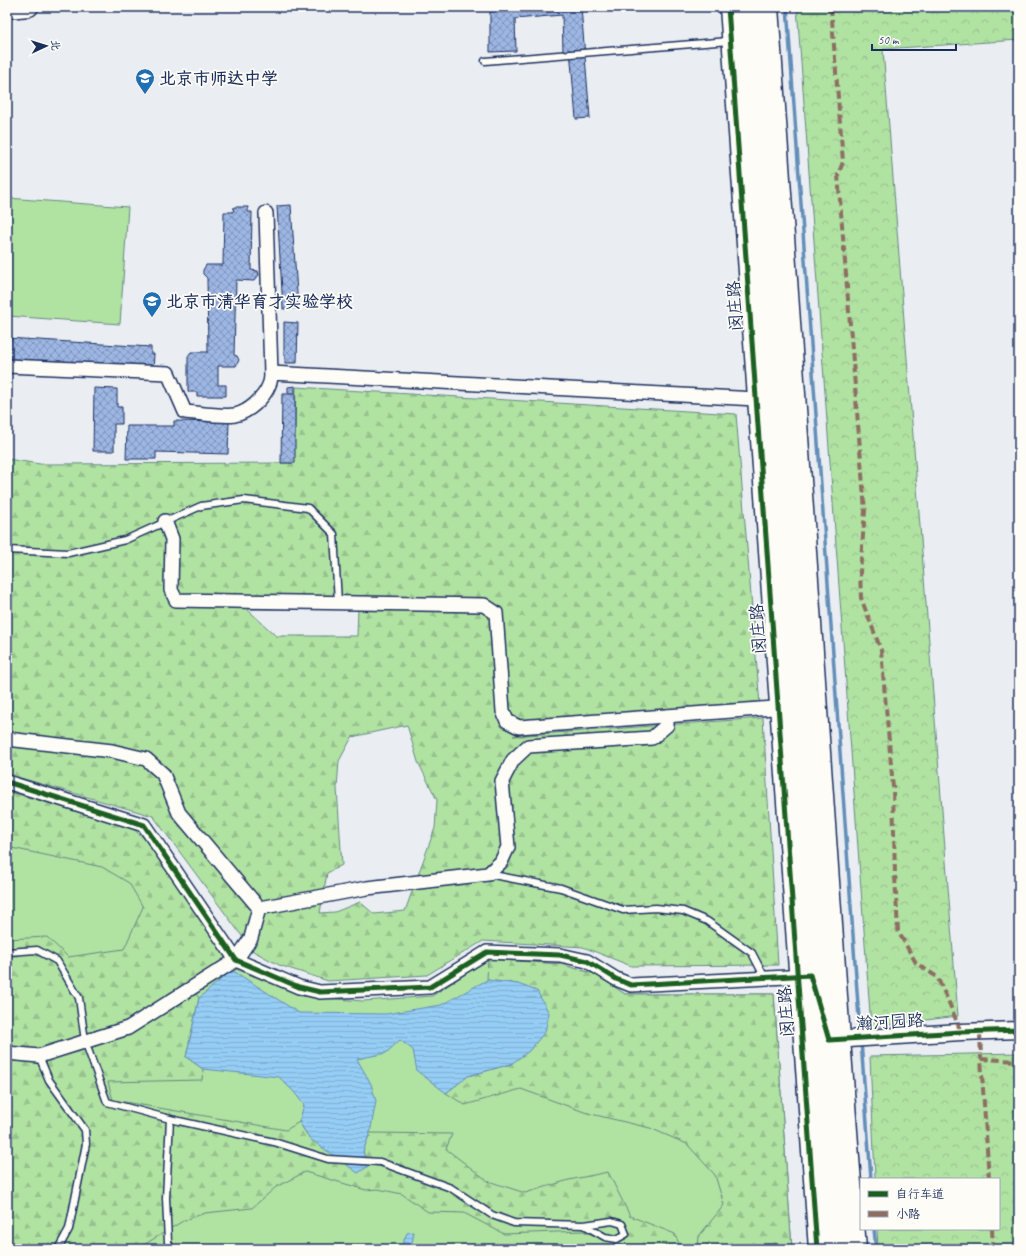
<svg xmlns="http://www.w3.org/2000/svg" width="1026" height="1256" font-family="Caveat,'LXGW WenKai TC',sans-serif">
  <defs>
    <pattern id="forest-firs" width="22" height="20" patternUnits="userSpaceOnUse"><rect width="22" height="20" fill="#b0e2a2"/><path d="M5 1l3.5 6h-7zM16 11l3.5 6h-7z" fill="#97c28e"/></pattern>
    <pattern id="park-crowns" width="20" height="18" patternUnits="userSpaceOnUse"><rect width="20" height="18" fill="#b0e2a2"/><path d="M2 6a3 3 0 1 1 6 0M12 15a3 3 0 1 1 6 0" fill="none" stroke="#97c28e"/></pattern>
    <pattern id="water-rules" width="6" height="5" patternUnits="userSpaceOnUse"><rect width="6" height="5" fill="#95cdf4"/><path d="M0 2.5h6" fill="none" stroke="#80b0d4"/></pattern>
    <pattern id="building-cross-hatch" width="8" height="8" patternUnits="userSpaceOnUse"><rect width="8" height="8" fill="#9db6e3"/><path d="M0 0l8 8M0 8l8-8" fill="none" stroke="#7f94bb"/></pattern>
  </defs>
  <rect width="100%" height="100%" fill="#eaeef3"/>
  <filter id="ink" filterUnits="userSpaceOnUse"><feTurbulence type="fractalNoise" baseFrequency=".025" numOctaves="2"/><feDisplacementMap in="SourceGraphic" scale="8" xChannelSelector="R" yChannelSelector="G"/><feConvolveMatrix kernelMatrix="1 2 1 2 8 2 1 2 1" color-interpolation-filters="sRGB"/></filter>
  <g filter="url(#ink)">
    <g fill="#b0e2a2" stroke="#668880">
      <path d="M 7,198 L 128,207 L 120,324 L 7,316 Z"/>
      <path d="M 7,791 L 145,839 L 234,968 L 301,996 L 363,1001 L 432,996 L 488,959 L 560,964 L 595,974 L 625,994 L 774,994 L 792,1249 L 7,1249 Z"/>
    </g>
    <g fill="url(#forest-firs)" stroke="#668880" fill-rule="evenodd">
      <path d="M 296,387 L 736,414 L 760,705 L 513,736 L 763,718 L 778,965 L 631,966 L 583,947 L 483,941 L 427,975 L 328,981 L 279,965 L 253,951 L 153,816 L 7,774 L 7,459 L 40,464 L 294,463 ZM 247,609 L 358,609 L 357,636 L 276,636 ZM 407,725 L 418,762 L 437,800 L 435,828 L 405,911 L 374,914 L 360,902 L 335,912 L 320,913 L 327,873 L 342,865 L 337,788 L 339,761 L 352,737 Z"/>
      <path d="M 7,791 L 131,827 L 145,839 L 229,960 L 189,984 L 199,998 L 186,1057 L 203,1069 L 202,1080 L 108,1082 L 113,1100 L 286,1130 L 299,1122 L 310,1139 L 367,1167 L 363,1151 L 370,1133 L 452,1134 L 446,1149 L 488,1181 L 525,1193 L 569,1180 L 608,1172 L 630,1216 L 675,1234 L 681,1249 L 629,1249 L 583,1231 L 504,1234 L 464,1213 L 428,1212 L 402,1194 L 378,1189 L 366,1190 L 305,1172 L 276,1187 L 252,1208 L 205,1213 L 183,1221 L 137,1249 L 7,1249 L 7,939 L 47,937 L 68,957 L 124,949 L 143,907 L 129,883 L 102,867 L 7,847 Z"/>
      <path d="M 488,959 L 560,964 L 595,974 L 625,994 L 774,994 L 792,1249 L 698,1249 L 699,1236 L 724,1205 L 715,1175 L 687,1144 L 650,1128 L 587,1113 L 521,1089 L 465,1105 L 446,1093 L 468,1076 L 511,1064 L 518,984 L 487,980 Z"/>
    </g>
    <g fill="url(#park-crowns)" stroke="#668880">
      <path d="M 797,7 L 1019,7 L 1019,40 L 883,49 L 958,1016 L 871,1027 Z"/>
      <path d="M 1019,1053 L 1019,1249 L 878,1249 L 877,1229 L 999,1229 L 999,1179 L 875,1179 L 870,1056 Z"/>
    </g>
    <g fill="url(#water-rules)" stroke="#648eb8">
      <path d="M 232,970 L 299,1013 L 386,1014 L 441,1005 L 487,980 L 518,984 L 537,991 L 549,1013 L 545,1032 L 529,1051 L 511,1064 L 468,1076 L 446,1093 L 417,1071 L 413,1050 L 400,1040 L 386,1053 L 357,1059 L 371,1084 L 376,1101 L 370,1133 L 363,1151 L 367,1167 L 358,1173 L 310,1139 L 299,1122 L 304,1105 L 294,1092 L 279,1077 L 203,1069 L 186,1057 L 199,998 Z"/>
      <path d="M 414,1232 L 411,1249 L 400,1249 L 407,1233 Z"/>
    </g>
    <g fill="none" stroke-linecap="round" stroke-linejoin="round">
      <g stroke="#648eb8" stroke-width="3.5">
        <path d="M 787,7 L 860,1033"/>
        <path d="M 861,1041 L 871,1179"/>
        <path d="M 874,1229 L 876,1249"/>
      </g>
    </g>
    <g fill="url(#building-cross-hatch)" stroke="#1b2f5e">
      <path d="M 490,7 L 581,7 L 590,118 L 576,119 L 570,50 L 563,51 L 562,15 L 515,19 L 516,51 L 490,52 Z"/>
      <path d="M 291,205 L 298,308 L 283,309 L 277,206 Z"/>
      <path d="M 234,207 L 248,207 L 248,212 L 252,212 L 251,270 L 258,271 L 259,275 L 254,281 L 236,280 L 234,355 L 237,356 L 239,360 L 236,366 L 218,366 L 218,385 L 226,385 L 226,396 L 197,396 L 197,392 L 188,392 L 188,356 L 191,352 L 208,352 L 207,278 L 203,274 L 203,270 L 206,265 L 223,265 L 224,212 L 233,212 Z"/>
      <path d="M 284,322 L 298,323 L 297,363 L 285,363 L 285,354 L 284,354 Z"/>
      <path d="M 7,338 L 151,347 L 151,354 L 154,354 L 153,371 L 7,362 Z"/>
      <path d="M 295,386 L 295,393 L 288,393 L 288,387 Z"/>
      <path d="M 94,388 L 117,389 L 117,407 L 122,407 L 122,424 L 114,424 L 114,451 L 93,451 Z"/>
      <path d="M 282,394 L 295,394 L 295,463 L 281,463 Z"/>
      <path d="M 174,421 L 229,422 L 228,454 L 156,452 L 156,459 L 126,459 L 127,426 L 174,426 Z"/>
    </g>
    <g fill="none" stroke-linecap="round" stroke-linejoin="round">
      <defs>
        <g id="service">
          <path d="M 485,61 L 729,41"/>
          <path d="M 7,550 L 68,553 L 125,540 L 201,506 L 244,500 L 308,508 L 334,534 L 338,602"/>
          <path d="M 488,874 L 561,888 L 623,910 L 656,908 L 683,911 L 707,921 L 752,953 L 765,978"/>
          <path d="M 7,952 L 37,950 L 57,961 L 79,998 L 85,1041 L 107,1102 L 170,1119 L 166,1198 L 168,1242 L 171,1249"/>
          <path d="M 39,1056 L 49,1080 L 85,1130 L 86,1144 L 69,1229 L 58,1249"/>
          <path d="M 170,1119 L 274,1142 L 328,1159 L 380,1162 L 451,1188 L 492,1215 L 514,1223 L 584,1225 L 612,1221 L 622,1224 L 626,1234 L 617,1239 L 605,1237 L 584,1225"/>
        </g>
        <g id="minor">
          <path d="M 266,213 L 271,373"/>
          <path d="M 7,366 L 168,373 L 185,412 C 198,413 222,417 235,415 C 249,412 264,398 269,385 C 271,381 271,377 271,373 L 756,399"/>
          <path d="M 165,521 L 172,539 L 171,590 L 176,600 L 484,605 L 496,613 L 503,711 L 507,721 L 519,727 L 787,707"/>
          <path d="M 7,739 L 112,751 L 146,759 L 163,774 L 179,813 L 259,908 L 251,938 L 236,960 L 128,1028 L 39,1056 L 7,1053"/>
          <path d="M 7,782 L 144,825 L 236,960 L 299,987 L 320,992 L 430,987 L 487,952 L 560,955 L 587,961 L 616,979 L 631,985 L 807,976"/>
          <path d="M 259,908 L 367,888 L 488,874 L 501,862 L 508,847 L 502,781 L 513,760 L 528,746 L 652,738 L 667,725 L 667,716"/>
        </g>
        <g id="tertiary">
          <path d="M 728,7 L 817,1249"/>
          <path d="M 770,7 L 842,1039 L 858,1249"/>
          <path d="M 833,1040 L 961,1032 L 1019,1030"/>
        </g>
        <g id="secondary">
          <path d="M 742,7 L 830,1249"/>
          <path d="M 755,7 L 843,1249"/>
          <path d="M 7,9 L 29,7"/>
        </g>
      </defs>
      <use href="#service" stroke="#1b2f5e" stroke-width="9"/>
      <use href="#minor" stroke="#1b2f5e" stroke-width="16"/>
      <use href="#tertiary" stroke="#1b2f5e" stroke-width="19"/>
      <use href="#secondary" stroke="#1b2f5e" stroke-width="21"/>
      <use href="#service" stroke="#fdfcf7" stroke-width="6"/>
      <use href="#minor" stroke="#fdfcf7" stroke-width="13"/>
      <use href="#tertiary" stroke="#fdfcf7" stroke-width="16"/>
      <use href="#secondary" stroke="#fdfcf7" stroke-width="18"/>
      <g stroke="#8d6e63" stroke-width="4" stroke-dasharray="8 4" stroke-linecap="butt">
        <path d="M 831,7 L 843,162 L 838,175 L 865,511 L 860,572 L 861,598 L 881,650 L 893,787 L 895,876 L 898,931 L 916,963 L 937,977 L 947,998 L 961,1032"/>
        <path d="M 980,1031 L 981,1059"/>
        <path d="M 989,1179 L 981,1059 L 1019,1061"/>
        <path d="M 992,1229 L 993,1249"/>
      </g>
      <defs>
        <g id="cycleway">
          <path d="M 728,7 L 817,1249"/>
          <path d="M 7,782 L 144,825 L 236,960 L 299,987 L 320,992 L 430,987 L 487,952 L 560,955 L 587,961 L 616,979 L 631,985 L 810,975 L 829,1040 L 961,1032 L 1019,1030"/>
        </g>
      </defs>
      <use href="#cycleway" stroke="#fdfcf7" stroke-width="8"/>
      <use href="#cycleway" stroke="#1b5e20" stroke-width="5"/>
    </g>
  </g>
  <defs>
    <symbol id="school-pin" viewBox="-11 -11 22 30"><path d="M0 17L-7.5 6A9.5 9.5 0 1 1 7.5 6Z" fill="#1f6fb2" stroke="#fdfcf7"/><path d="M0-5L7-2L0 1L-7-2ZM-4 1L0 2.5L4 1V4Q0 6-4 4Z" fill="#fff"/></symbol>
  </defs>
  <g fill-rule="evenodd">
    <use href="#school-pin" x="134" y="67" width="22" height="30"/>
    <use href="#school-pin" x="141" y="290" width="22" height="30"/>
  </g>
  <g text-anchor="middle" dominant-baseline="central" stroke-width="3.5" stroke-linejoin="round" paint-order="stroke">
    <g font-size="17" font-weight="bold" fill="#1b2f5e" stroke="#fdfcf7" text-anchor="start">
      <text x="159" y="78">北京市师达中学</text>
      <text x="166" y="301">北京市清华育才实验学校</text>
    </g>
    <g font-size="17" fill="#1b2f5e" stroke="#fdfcf7">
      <text transform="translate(735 306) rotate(-94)">闵庄路</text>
      <text transform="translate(758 629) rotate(-94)">闵庄路</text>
      <text transform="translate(786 1012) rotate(-94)">闵庄路</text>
      <text transform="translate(890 1022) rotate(-3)">瀚河园路</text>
    </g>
  </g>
  <rect width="1026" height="1256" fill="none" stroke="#fdfcf7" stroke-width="24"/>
  <rect x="12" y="12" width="1002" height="1232" fill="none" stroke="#1b2f5e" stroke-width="1.5" filter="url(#ink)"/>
  <rect x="860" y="1178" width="140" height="52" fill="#fdfcf7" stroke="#a3aaba"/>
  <rect x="868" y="1191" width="20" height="6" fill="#1b5e20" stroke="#a3aaba"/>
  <text x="896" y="1198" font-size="12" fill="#1b2f5e">自行车道</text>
  <rect x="868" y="1211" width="20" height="6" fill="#8d6e63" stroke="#a3aaba"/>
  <text x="896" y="1218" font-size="12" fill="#1b2f5e">小路</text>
  <g transform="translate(46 46) rotate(86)" stroke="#fdfcf7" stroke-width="3" paint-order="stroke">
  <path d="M0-3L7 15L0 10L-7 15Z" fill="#1b2f5e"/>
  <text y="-6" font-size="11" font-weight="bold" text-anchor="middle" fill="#1b2f5e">北</text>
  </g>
  <path d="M872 44v6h84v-6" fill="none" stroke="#1b2f5e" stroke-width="2"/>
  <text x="878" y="44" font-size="12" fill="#1b2f5e" stroke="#fdfcf7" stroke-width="3" paint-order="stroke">50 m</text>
</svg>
